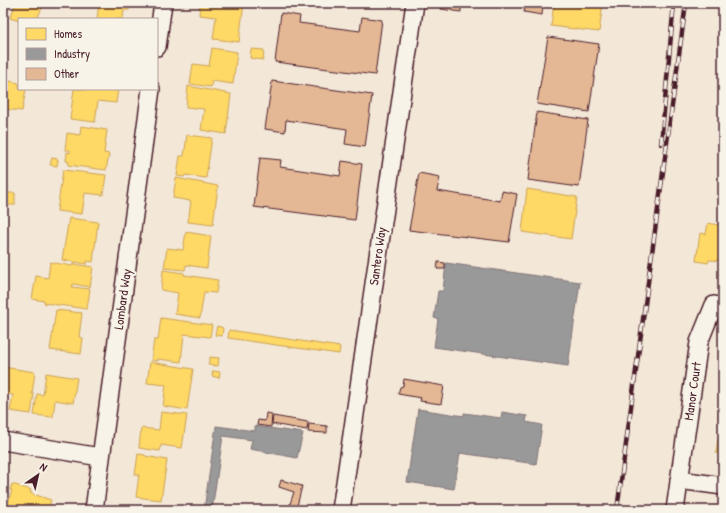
<svg xmlns="http://www.w3.org/2000/svg" width="726" height="513" font-family="'Patrick Hand',sans-serif">
  <rect width="100%" height="100%" fill="#f3e7d7"/>
  <filter id="ink" filterUnits="userSpaceOnUse"><feTurbulence type="fractalNoise" baseFrequency=".025" numOctaves="2"/><feDisplacementMap in="SourceGraphic" scale="8" xChannelSelector="R" yChannelSelector="G"/><feConvolveMatrix kernelMatrix="1 2 1 2 8 2 1 2 1" color-interpolation-filters="sRGB"/></filter>
  <g filter="url(#ink)">
    <g fill="#ffd966" stroke="#c9a154">
      <path d="M 16,3 L 44,3 L 37,19 L 19,19 L 19,21 L 10,18 Z"/>
      <path d="M 99,3 L 130,3 L 129,10 L 124,10 L 123,19 L 97,19 Z"/>
      <path d="M 200,3 L 244,3 L 239,42 L 213,39 L 216,17 L 199,15 Z"/>
      <path d="M 554,3 L 603,3 L 599,32 L 551,26 Z"/>
      <path d="M 212,48 L 237,52 L 233,84 L 212,81 L 211,87 L 190,84 L 193,64 L 209,66 Z"/>
      <path d="M 251,49 L 264,50 L 263,60 L 250,58 Z"/>
      <path d="M 9,81 L 19,83 L 19,89 L 26,89 L 22,111 L 5,109 Z"/>
      <path d="M 188,86 L 231,94 L 226,134 L 201,130 L 204,109 L 186,107 Z"/>
      <path d="M 74,89 L 118,89 L 116,103 L 98,101 L 95,122 L 70,119 Z"/>
      <path d="M 81,126 L 107,130 L 104,153 L 109,154 L 106,170 L 68,165 L 69,162 L 66,161 L 67,152 L 70,153 L 70,150 L 65,150 L 67,133 L 80,135 Z"/>
      <path d="M 187,135 L 212,138 L 206,178 L 185,175 L 184,177 L 177,176 L 180,156 L 184,156 Z"/>
      <path d="M 52,158 L 58,159 L 57,166 L 50,165 Z"/>
      <path d="M 63,170 L 106,175 L 103,195 L 85,193 L 82,214 L 57,211 Z"/>
      <path d="M 176,178 L 218,186 L 213,225 L 188,222 L 191,201 L 173,198 Z"/>
      <path d="M 527,189 L 577,197 L 571,239 L 522,232 Z"/>
      <path d="M 7,193 L 15,193 L 15,205 L 6,205 Z"/>
      <path d="M 69,218 L 98,222 L 93,262 L 87,261 L 87,264 L 62,260 Z"/>
      <path d="M 708,223 L 723,226 L 723,261 L 709,260 L 708,263 L 696,261 L 700,233 L 706,234 Z"/>
      <path d="M 186,232 L 211,236 L 207,268 L 186,265 L 185,270 L 164,268 L 167,248 L 183,250 Z"/>
      <path d="M 50,262 L 72,266 L 73,264 L 93,267 L 90,287 L 73,284 L 72,287 L 90,289 L 87,309 L 44,303 L 45,301 L 32,299 L 36,276 L 48,278 Z"/>
      <path d="M 163,270 L 184,273 L 184,275 L 218,280 L 216,293 L 204,292 L 200,318 L 175,314 L 178,293 L 161,290 Z"/>
      <path d="M 56,310 L 82,313 L 79,337 L 83,338 L 81,354 L 50,350 Z"/>
      <path d="M 161,318 L 212,325 L 210,337 L 184,334 L 181,362 L 158,359 L 158,361 L 151,360 L 154,340 L 158,340 Z"/>
      <path d="M 217,326 L 223,328 L 222,336 L 215,335 Z"/>
      <path d="M 229,330 L 340,347 L 339,354 L 228,338 Z"/>
      <path d="M 210,357 L 219,358 L 218,366 L 208,365 Z"/>
      <path d="M 150,362 L 193,369 L 187,410 L 163,406 L 166,385 L 147,383 Z"/>
      <path d="M 3,367 L 35,372 L 32,394 L 34,394 L 31,414 L 10,411 L 13,395 L 3,393 Z"/>
      <path d="M 213,371 L 220,372 L 219,378 L 212,376 Z"/>
      <path d="M 46,373 L 77,378 L 73,403 L 55,400 L 53,417 L 34,415 L 37,394 L 43,395 Z"/>
      <path d="M 721,400 L 723,400 L 723,419 L 718,418 Z"/>
      <path d="M 161,412 L 187,415 L 182,448 L 161,445 L 160,451 L 139,448 L 141,428 L 159,430 Z"/>
      <path d="M 723,425 L 723,454 L 716,453 L 718,439 L 721,440 Z"/>
      <path d="M 138,454 L 145,455 L 145,456 L 167,460 L 161,500 L 136,497 L 139,475 L 135,475 Z"/>
      <path d="M 12,484 L 31,490 L 30,493 L 51,500 L 48,510 L 6,510 L 12,490 L 10,490 Z"/>
    </g>
    <g fill="#999" stroke="#817478">
      <path d="M 446,263 L 580,282 L 568,366 L 434,347 L 438,319 L 434,318 L 438,291 L 443,291 Z"/>
      <path d="M 418,409 L 464,416 L 464,413 L 501,418 L 502,412 L 527,416 L 526,422 L 542,425 L 536,464 L 460,453 L 454,489 L 407,482 Z"/>
      <path d="M 216,426 L 255,431 L 255,426 L 303,433 L 297,458 L 250,449 L 252,440 L 223,436 L 212,510 L 204,510 Z"/>
    </g>
    <g fill="#e4b895" stroke="#4a1f2b">
      <path d="M 442,3 L 461,3 L 461,12 L 441,9 Z"/>
      <path d="M 504,3 L 543,3 L 542,15 L 524,12 L 525,6 Z"/>
      <path d="M 281,13 L 300,16 L 299,23 L 360,31 L 362,17 L 382,20 L 375,75 L 275,62 Z"/>
      <path d="M 548,37 L 599,44 L 589,112 L 537,104 Z"/>
      <path d="M 272,81 L 372,95 L 365,147 L 345,144 L 347,129 L 286,120 L 285,132 L 265,129 Z"/>
      <path d="M 537,112 L 588,120 L 579,187 L 528,180 Z"/>
      <path d="M 260,158 L 281,160 L 280,167 L 340,176 L 342,161 L 362,164 L 355,220 L 254,207 Z"/>
      <path d="M 419,173 L 440,177 L 437,191 L 500,201 L 502,191 L 517,194 L 509,242 L 409,230 Z"/>
      <path d="M 438,262 L 445,263 L 445,269 L 437,269 Z"/>
      <path d="M 404,379 L 444,386 L 441,404 L 420,401 L 421,398 L 398,394 L 400,387 L 403,386 Z"/>
      <path d="M 266,413 L 272,414 L 271,427 L 257,425 L 258,420 L 265,421 Z"/>
      <path d="M 273,416 L 308,422 L 307,430 L 272,424 Z"/>
      <path d="M 309,424 L 327,426 L 327,433 L 308,432 Z"/>
      <path d="M 281,480 L 302,486 L 296,510 L 288,510 L 294,492 L 279,487 Z"/>
    </g>
    <g fill="none" stroke-linecap="round" stroke-linejoin="round">
      <defs>
        <g id="minor">
          <path d="M 157,47 L 163,3"/>
          <path d="M 3,441 L 100,457"/>
          <path d="M 679,480 L 723,486"/>
          <path d="M 94,510 L 151,89"/>
          <path d="M 341,510 L 415,3"/>
          <path d="M 675,510 L 699,342 L 714,305"/>
        </g>
      </defs>
      <use href="#minor" stroke="#4a1f2b" stroke-width="20"/>
      <use href="#minor" stroke="#f7f3e8" stroke-width="17"/>
      <defs>
        <g id="rail">
          <path d="M 661,144 L 674,3"/>
          <path d="M 617,510 L 686,3"/>
        </g>
      </defs>
      <use href="#rail" stroke="#4a1f2b" stroke-width="4.5"/>
      <use href="#rail" stroke="#f7f3e8" stroke-width="3" stroke-dasharray="9" stroke-linecap="butt"/>
    </g>
  </g>
  <g text-anchor="middle" dominant-baseline="central" stroke-width="4" stroke-linejoin="round" paint-order="stroke">
    <g font-size="13" fill="#4a1f2b" stroke="#f7f3e8">
      <text transform="translate(377 256) rotate(-82)">Santero Way</text>
      <text transform="translate(122 299) rotate(-82)">Lombard Way</text>
      <text transform="translate(692 391) rotate(-82)">Manor Court</text>
    </g>
  </g>
  <rect width="726" height="513" fill="none" stroke="#f7f3e8" stroke-width="16"/>
  <rect x="8" y="8" width="710" height="497" fill="none" stroke="#4a1f2b" stroke-width="1.5" filter="url(#ink)"/>
  <rect x="18" y="18" width="140" height="72" fill="#f7f3e8" stroke="#b29e9c"/>
  <rect x="26" y="28" width="20" height="12" fill="#ffd966" stroke="#b29e9c"/>
  <text x="54" y="38" font-size="12" fill="#4a1f2b">Homes</text>
  <rect x="26" y="48" width="20" height="12" fill="#999999" stroke="#b29e9c"/>
  <text x="54" y="58" font-size="12" fill="#4a1f2b">Industry</text>
  <rect x="26" y="68" width="20" height="12" fill="#e4b895" stroke="#b29e9c"/>
  <text x="54" y="78" font-size="12" fill="#4a1f2b">Other</text>
  <g transform="translate(38 475) rotate(34)" stroke="#f7f3e8" stroke-width="3" paint-order="stroke">
  <path d="M0-3L7 15L0 10L-7 15Z" fill="#4a1f2b"/>
  <text y="-6" font-size="11" font-weight="bold" text-anchor="middle" fill="#4a1f2b">N</text>
  </g>
</svg>
